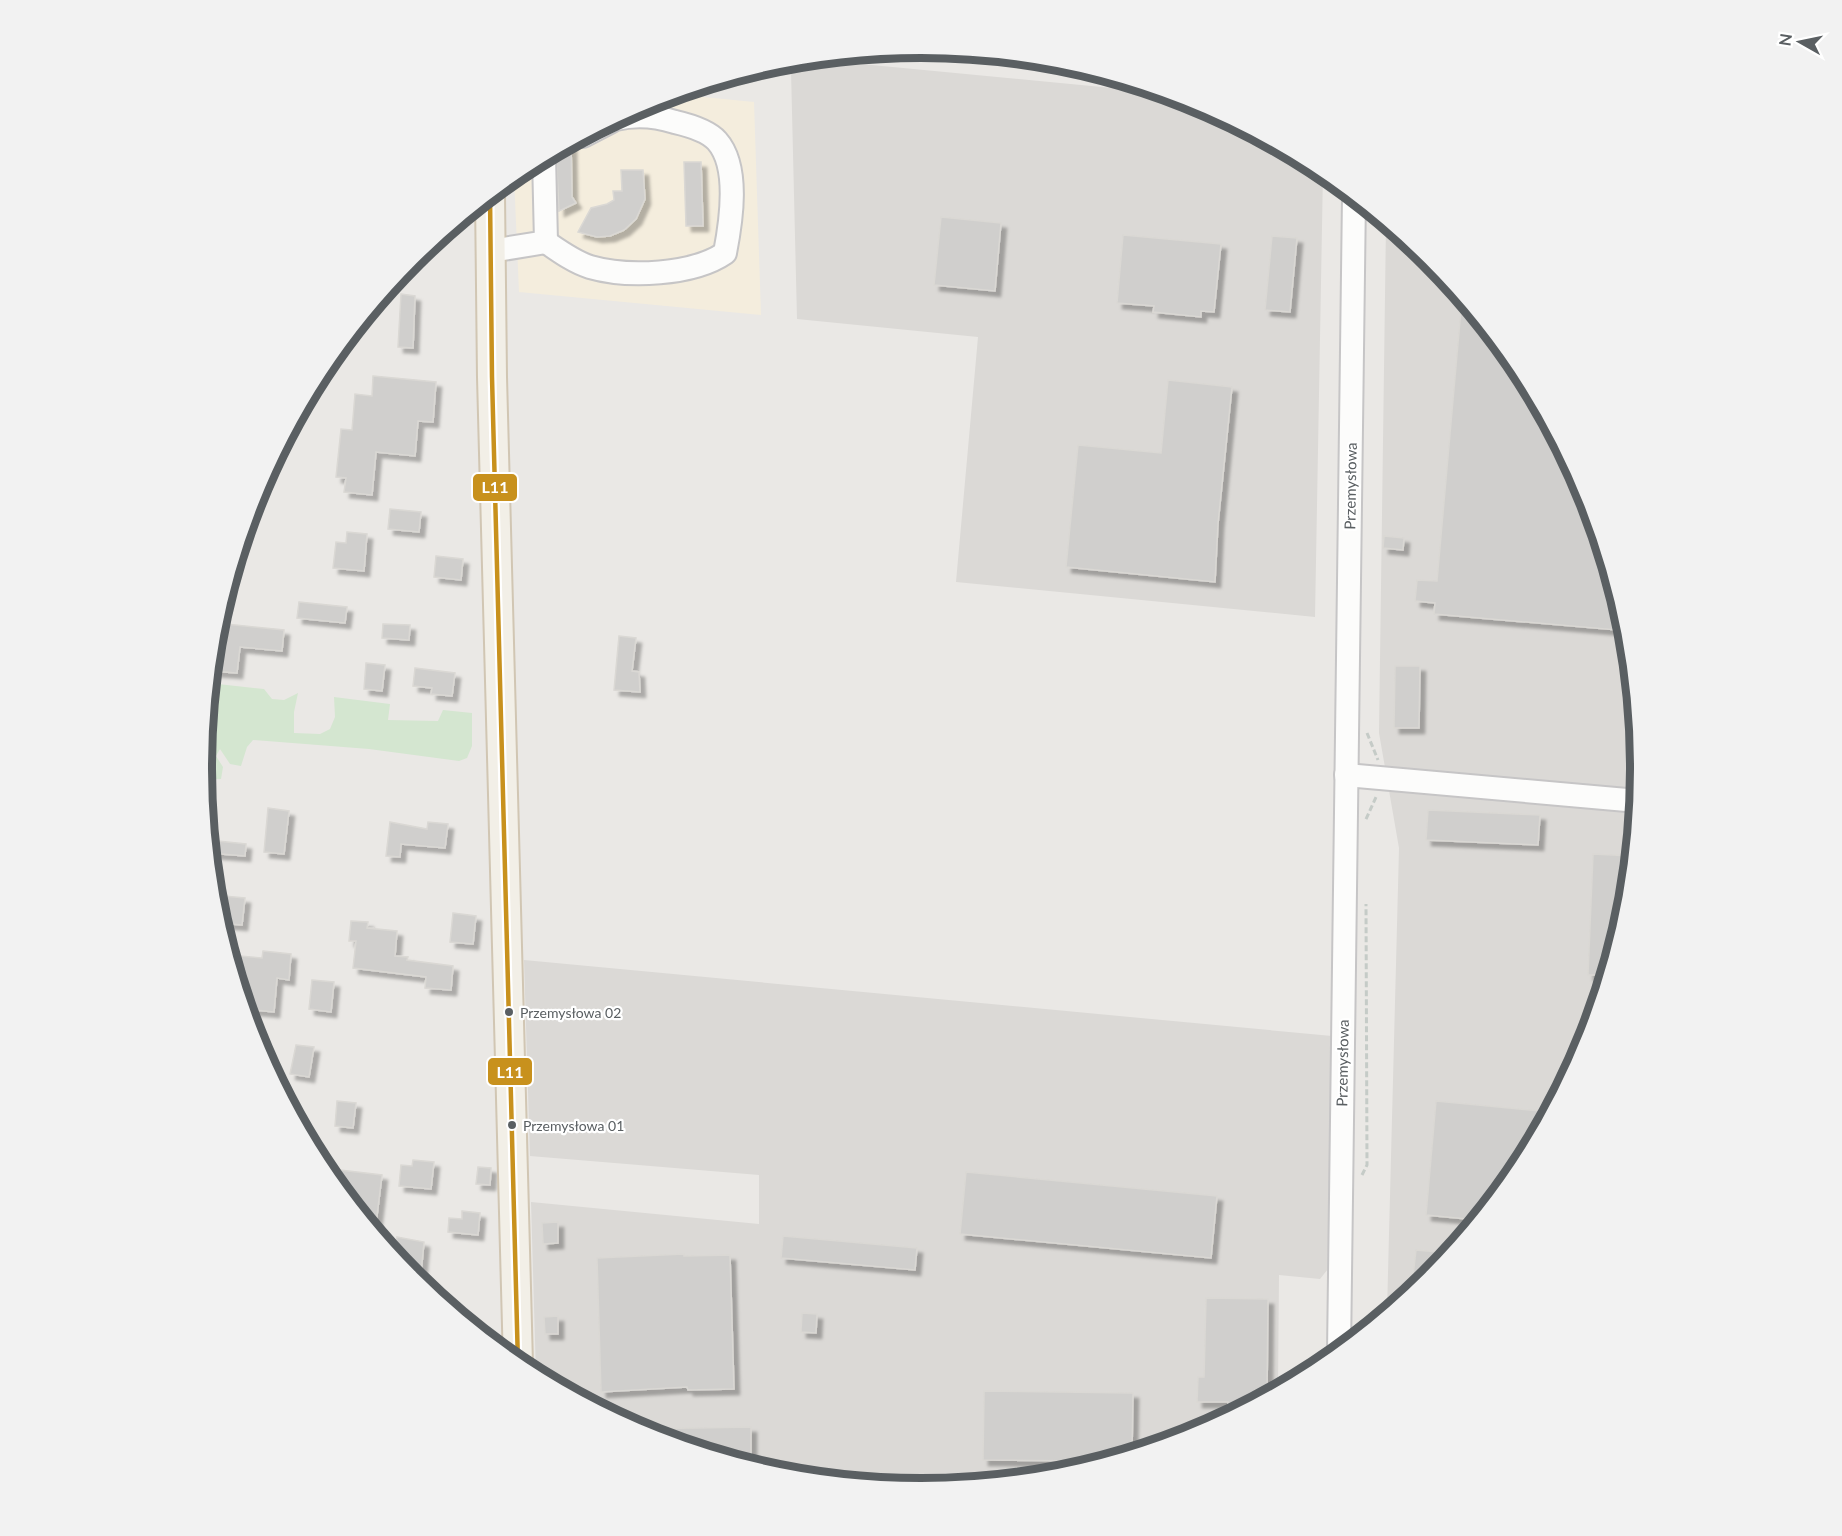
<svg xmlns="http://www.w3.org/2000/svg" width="1842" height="1536" font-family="Lato,sans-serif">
  <defs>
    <filter id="shadow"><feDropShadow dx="5.5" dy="5.5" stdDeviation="1.5" flood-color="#0004"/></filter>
  </defs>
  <rect width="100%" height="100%" fill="#eae8e5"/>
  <path fill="#f4eddd" d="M 673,94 L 754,102 L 761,315 L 519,292 L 514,176 L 646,103 Z"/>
  <g fill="#dbd9d6">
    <path d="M 809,59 L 1164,93 L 1197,103 L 1323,171 L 1315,617 L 956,582 L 978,337 L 797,319 L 791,70 L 801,60 Z"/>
    <path d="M 1386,223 L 1430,259 L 1520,368 L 1586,493 L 1627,628 L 1641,768 L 1627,909 L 1586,1044 L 1519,1168 L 1430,1277 L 1387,1312 L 1399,848 L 1379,733 Z"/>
    <path d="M 524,960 L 1332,1036 L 1328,1269 L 1320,1279 L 1279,1275 L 1278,1390 L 1196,1433 L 1061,1474 L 921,1488 L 780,1474 L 645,1433 L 536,1375 L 531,1202 L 759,1224 L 759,1175 L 530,1156 Z"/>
  </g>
  <path fill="#d4e6d0" d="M 209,683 L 264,689 L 272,699 L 284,700 L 298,693 L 294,712 L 294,733 L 320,734 L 330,729 L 335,717 L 334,697 L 390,704 L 388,720 L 438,721 L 443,710 L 472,713 L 472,746 L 467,758 L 459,761 L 369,749 L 253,740 L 247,747 L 241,766 L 230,764 L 220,749 L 216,756 L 223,767 L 221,779 L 202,780 Z"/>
  <g fill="#d0cfcd" stroke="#dad8d4" stroke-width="1.5" filter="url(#shadow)">
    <path d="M 571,143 L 572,197 L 576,203 L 559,211 L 556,151 Z"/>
    <path d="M 684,162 L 701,162 L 703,226 L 686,226 Z"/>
    <path d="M 621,170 L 643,170 L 645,199 L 636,219 L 624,230 L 610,236 L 597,237 L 578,232 L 591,208 L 607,204 L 614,200 L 613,191 L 622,191 Z"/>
    <path d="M 941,217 L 1001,223 L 995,291 L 934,285 Z"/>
    <path d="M 1123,235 L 1221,244 L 1214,312 L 1201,311 L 1201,317 L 1153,312 L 1154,306 L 1117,303 Z"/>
    <path d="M 1272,236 L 1297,238 L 1290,312 L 1265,310 Z"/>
    <path d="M 401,294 L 415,296 L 413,348 L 398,347 Z"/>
    <path d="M 1462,298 L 1520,368 L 1586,493 L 1628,631 L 1434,614 L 1435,603 L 1415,601 L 1417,580 L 1437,581 Z"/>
    <path d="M 373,376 L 436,382 L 433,422 L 418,421 L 415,456 L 376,452 L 372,495 L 344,492 L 346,478 L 336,477 L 341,429 L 352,430 L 355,394 L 372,396 Z"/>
    <path d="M 1168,380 L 1232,387 L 1218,524 L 1215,582 L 1066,567 L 1078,445 L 1161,453 Z"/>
    <path d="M 390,509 L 421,512 L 419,532 L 388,529 Z"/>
    <path d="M 347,532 L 367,534 L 364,571 L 333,568 L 336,542 L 346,543 Z"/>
    <path d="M 1384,536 L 1404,538 L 1403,550 L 1383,548 Z"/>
    <path d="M 436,556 L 463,559 L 461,580 L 434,577 Z"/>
    <path d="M 299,602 L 347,607 L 345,623 L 297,618 Z"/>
    <path d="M 216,623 L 284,630 L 282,651 L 240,647 L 237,673 L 211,671 Z"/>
    <path d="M 383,624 L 410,625 L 409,640 L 382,638 Z"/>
    <path d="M 619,636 L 636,638 L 632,671 L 639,672 L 640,692 L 614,690 Z"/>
    <path d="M 366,663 L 385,665 L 382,691 L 364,689 Z"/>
    <path d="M 1395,666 L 1420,666 L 1419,728 L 1394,728 Z"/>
    <path d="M 415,668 L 455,673 L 452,696 L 431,694 L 432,688 L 413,686 Z"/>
    <path d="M 268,808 L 289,811 L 284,854 L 264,852 Z"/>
    <path d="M 1428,810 L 1540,815 L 1538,845 L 1426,840 Z"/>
    <path d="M 390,822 L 427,829 L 428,822 L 448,824 L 445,848 L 401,844 L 400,857 L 386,856 Z"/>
    <path d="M 208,840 L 246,844 L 245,856 L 209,853 Z"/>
    <path d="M 1593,854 L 1632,856 L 1627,909 L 1607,975 L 1588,975 Z"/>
    <path d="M 213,895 L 245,898 L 242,925 L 219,923 Z"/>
    <path d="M 453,913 L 476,916 L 473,944 L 450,942 Z"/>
    <path d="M 351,921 L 368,922 L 367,928 L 397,931 L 395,956 L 408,957 L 407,960 L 453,966 L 451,990 L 425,988 L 426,977 L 353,968 L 356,941 L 349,941 Z"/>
    <path d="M 263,951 L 291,954 L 289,980 L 277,978 L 274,1012 L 245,1009 L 229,955 L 262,958 Z"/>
    <path d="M 312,980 L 334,982 L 331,1012 L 309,1009 Z"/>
    <path d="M 296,1045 L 314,1047 L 309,1077 L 290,1074 Z"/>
    <path d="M 337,1101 L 356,1103 L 353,1128 L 335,1126 Z"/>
    <path d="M 1436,1101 L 1550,1112 L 1519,1168 L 1477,1220 L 1426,1215 Z"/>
    <path d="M 413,1160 L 434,1162 L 431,1189 L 399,1186 L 401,1165 L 412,1166 Z"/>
    <path d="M 478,1167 L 491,1168 L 490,1185 L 476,1184 Z"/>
    <path d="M 323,1168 L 382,1175 L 375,1232 L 334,1182 Z"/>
    <path d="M 966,1172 L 1217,1196 L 1211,1258 L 960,1234 Z"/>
    <path d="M 462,1211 L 480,1213 L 478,1235 L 448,1232 L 449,1218 L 462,1219 Z"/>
    <path d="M 558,1222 L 558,1243 L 543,1244 L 542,1223 Z"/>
    <path d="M 783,1236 L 917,1248 L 915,1270 L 781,1258 Z"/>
    <path d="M 397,1237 L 424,1242 L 420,1284 L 395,1256 Z"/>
    <path d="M 1416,1250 L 1450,1253 L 1429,1278 L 1413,1276 Z"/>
    <path d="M 684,1254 L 684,1256 L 730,1255 L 734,1389 L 688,1390 L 687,1387 L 601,1392 L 597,1258 Z"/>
    <path d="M 1206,1298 L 1268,1299 L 1267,1396 L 1228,1417 L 1228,1402 L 1197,1402 L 1198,1377 L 1204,1377 Z"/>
    <path d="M 802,1313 L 817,1314 L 816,1333 L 801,1332 Z"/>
    <path d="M 558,1316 L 558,1334 L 545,1334 L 544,1317 Z"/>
    <path d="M 984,1391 L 1133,1393 L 1132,1453 L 1086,1467 L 1086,1461 L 983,1460 Z"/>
    <path d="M 751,1427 L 751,1458 L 727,1458 L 638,1429 Z"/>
  </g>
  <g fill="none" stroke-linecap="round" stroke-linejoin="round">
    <defs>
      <g id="minor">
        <path d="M 583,136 L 610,122"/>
        <path d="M 546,242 C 559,251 574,262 590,267 C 628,278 693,275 725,253 C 731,222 740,167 717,141 C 708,131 688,125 675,122 C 656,116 636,114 616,119"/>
        <path d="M 491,251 L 546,242 L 544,157"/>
        <path d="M 1346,775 L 1638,801"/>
        <path d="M 1339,1352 L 1354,196"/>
      </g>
      <path id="major" d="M 490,195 L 492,377 L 518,1364"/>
    </defs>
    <use href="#minor" stroke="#c6c5c6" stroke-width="26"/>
    <use href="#major" stroke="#d1c6b3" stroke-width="32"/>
    <g stroke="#c5cbc7" stroke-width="3" stroke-dasharray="6 3" stroke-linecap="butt">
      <path d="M 1367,733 L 1378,760"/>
      <path d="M 1366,819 L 1377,795"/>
      <path d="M 1362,1175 L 1367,1165 L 1366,904"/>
    </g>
    <use href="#minor" stroke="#fcfcfb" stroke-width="22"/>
    <use href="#major" stroke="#f2efe7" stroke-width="28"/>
    <defs>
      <path id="bus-1" d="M 490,195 L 492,377 L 518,1364"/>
    </defs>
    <use href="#bus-1" stroke="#fff" stroke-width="9"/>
    <use href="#bus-1" stroke="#c8911d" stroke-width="4.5"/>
  </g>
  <g fill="#5a5f62" stroke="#fff" stroke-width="2">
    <circle cx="509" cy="1012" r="5"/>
    <circle cx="512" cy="1125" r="5"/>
  </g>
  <g text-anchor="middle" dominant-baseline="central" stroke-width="4.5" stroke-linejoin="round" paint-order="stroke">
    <g font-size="14" fill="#5a5f62" stroke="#fff" text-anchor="start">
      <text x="520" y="1012">Przemysłowa 02</text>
      <text x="523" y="1125">Przemysłowa 01</text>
    </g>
    <g font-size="15" fill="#5a5f62" stroke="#fff">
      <text transform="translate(1350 486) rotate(-89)">Przemysłowa</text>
      <text transform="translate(1342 1063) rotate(-89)">Przemysłowa</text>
    </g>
  </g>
  <path d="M0 0H1842V1536H0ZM921 58H921A709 709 0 0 1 1630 767V769A709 709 0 0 1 921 1478H921A709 709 0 0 1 212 769V767A709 709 0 0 1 921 58Z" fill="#f2f2f2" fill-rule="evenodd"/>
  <path fill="none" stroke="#5a5f62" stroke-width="8" d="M921 58H921A709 709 0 0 1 1630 767V769A709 709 0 0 1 921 1478H921A709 709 0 0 1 212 769V767A709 709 0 0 1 921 58Z"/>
  <g stroke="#fff" stroke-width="2">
    <rect x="472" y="473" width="46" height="29" rx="6" fill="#c8911d"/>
    <rect x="487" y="1057" width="46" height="29" rx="6" fill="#c8911d"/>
  </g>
  <g font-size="16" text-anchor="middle" font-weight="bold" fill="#fff">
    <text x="495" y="493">L11</text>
    <text x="510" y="1078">L11</text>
  </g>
  <g transform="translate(1800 42) rotate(279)" stroke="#ffffff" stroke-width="4.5" paint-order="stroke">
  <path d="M0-4.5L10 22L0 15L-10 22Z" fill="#5a5f62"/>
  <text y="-9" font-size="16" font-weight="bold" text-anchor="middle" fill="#5a5f62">N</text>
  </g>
</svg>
